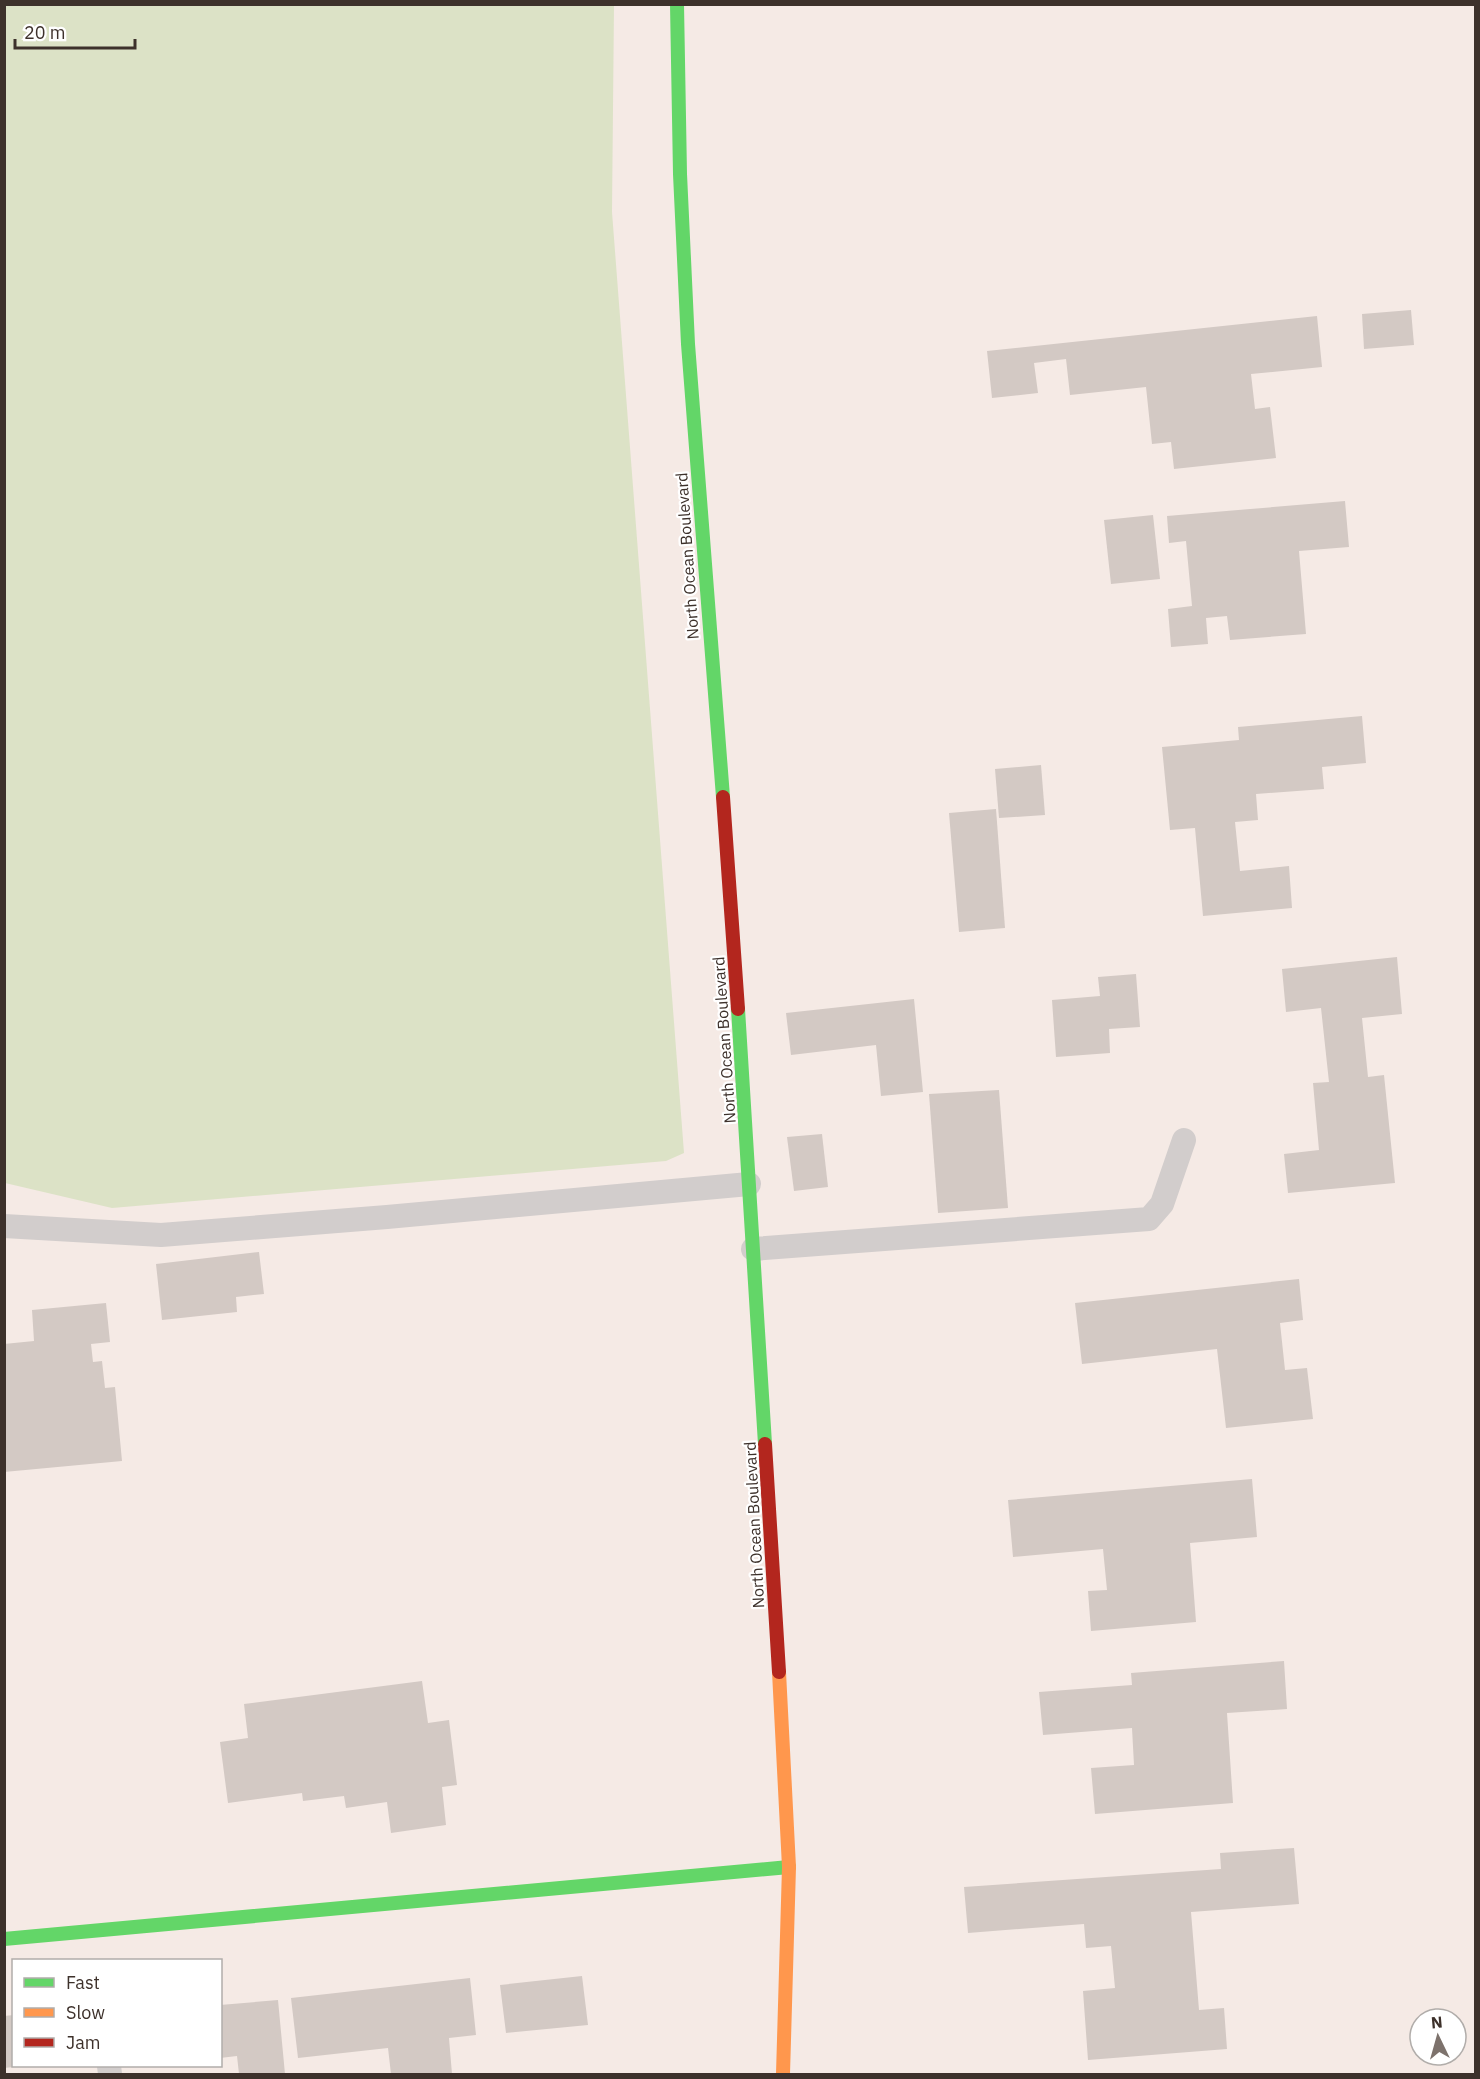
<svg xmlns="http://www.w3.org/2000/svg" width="1480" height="2079" font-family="'IBM Plex Sans',sans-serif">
  <rect width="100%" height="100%" fill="#f5eae5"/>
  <path fill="#dce2c6" d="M 5,4 L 614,5 L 612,212 L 684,1153 L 666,1161 L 112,1208 L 5,1183 Z"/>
  <g fill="#d3c9c4">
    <path d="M 1411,310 L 1414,345 L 1364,349 L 1362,314 Z"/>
    <path d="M 1317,316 L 1322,367 L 1251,374 L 1255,409 L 1270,407 L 1276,458 L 1174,469 L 1171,442 L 1152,444 L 1146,387 L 1070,395 L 1066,359 L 1034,363 L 1038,393 L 992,398 L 987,351 Z"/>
    <path d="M 1345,501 L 1349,547 L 1299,551 L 1306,634 L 1230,640 L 1227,616 L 1206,618 L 1208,644 L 1171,647 L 1168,609 L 1192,606 L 1186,541 L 1169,543 L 1167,516 Z"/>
    <path d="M 1153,515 L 1160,579 L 1111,584 L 1104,520 Z"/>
    <path d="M 1362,716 L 1366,763 L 1322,767 L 1324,789 L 1256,794 L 1258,820 L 1235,822 L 1240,871 L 1289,866 L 1292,908 L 1203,916 L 1195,828 L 1170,830 L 1162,747 L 1239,740 L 1238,727 Z"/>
    <path d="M 1041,765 L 1045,815 L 999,818 L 995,769 Z"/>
    <path d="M 996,809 L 1005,928 L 959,932 L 949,813 Z"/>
    <path d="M 1397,957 L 1402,1014 L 1362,1018 L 1368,1077 L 1384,1075 L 1395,1183 L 1288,1193 L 1284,1154 L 1319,1150 L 1313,1083 L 1329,1082 L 1321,1008 L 1286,1012 L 1282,969 Z"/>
    <path d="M 1136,974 L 1140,1027 L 1109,1029 L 1110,1053 L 1056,1057 L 1052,1000 L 1100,996 L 1098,977 Z"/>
    <path d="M 914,999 L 923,1092 L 881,1096 L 876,1045 L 791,1055 L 786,1013 Z"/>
    <path d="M 999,1090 L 1008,1208 L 938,1213 L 929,1094 Z"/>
    <path d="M 822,1134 L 828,1187 L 794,1191 L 787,1137 Z"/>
    <path d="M 259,1252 L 264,1294 L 236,1297 L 237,1312 L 162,1320 L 156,1264 Z"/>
    <path d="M 1299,1279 L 1303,1320 L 1280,1323 L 1285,1370 L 1307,1368 L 1313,1419 L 1226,1428 L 1217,1349 L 1082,1364 L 1075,1303 Z"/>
    <path d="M 106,1303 L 110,1342 L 91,1344 L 93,1362 L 102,1361 L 105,1388 L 115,1387 L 122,1461 L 4,1472 L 4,1344 L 34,1341 L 32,1310 Z"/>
    <path d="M 1252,1479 L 1257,1537 L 1190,1543 L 1196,1622 L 1091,1631 L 1088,1591 L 1107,1590 L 1103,1549 L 1013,1557 L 1008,1500 Z"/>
    <path d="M 1284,1661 L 1287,1709 L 1227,1713 L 1233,1803 L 1095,1814 L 1091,1768 L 1134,1765 L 1132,1728 L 1043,1735 L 1039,1692 L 1132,1685 L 1131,1673 Z"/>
    <path d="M 422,1681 L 428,1723 L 449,1720 L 457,1785 L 442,1787 L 446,1825 L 391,1833 L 387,1802 L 346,1808 L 344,1796 L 303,1801 L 302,1793 L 228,1803 L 220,1742 L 248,1738 L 244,1704 Z"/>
    <path d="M 1294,1848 L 1299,1904 L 1191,1912 L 1199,2010 L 1224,2008 L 1227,2049 L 1088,2060 L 1083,1991 L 1115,1988 L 1111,1946 L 1086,1948 L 1084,1924 L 968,1933 L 964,1887 L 1221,1869 L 1220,1853 Z"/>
    <path d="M 582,1976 L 588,2025 L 506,2033 L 500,1985 Z"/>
    <path d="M 470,1978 L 476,2035 L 449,2038 L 452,2074 L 391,2074 L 388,2048 L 298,2058 L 291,1998 Z"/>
    <path d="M 278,2000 L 285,2074 L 239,2074 L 237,2056 L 220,2058 L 220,2005 Z"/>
    <path d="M 14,2015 L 14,2067 L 4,2068 L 4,2016 Z"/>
  </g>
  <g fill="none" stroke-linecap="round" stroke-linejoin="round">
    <g stroke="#d2cdcc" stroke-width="24">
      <path d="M 4,1226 L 161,1235 L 387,1217 L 749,1184"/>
      <path d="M 753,1249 L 1149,1219 L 1162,1204 L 1184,1140"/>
      <path d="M 109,2066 L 110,2074"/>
    </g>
    <g stroke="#63d668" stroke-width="14">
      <path d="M 677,4 L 680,174 L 688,344 L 723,797"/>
      <path d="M 738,1009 L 765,1444"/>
      <path d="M 4,1939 L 789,1867"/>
    </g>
    <path stroke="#ff974d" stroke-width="14" d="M 779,1672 L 789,1867 L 783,2074"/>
    <g stroke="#b3261e" stroke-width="14">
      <path d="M 723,797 L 738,1009"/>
      <path d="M 765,1444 L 779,1672"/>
    </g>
  </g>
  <g text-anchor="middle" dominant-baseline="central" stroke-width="4.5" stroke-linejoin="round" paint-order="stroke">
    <g font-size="16" fill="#3d312b" stroke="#fff">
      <text transform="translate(687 556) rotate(-94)">North Ocean Boulevard</text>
      <text transform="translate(724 1040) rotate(-94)">North Ocean Boulevard</text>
      <text transform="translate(754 1525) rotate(-93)">North Ocean Boulevard</text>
    </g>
  </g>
  <rect width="1480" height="2079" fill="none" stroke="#3d312b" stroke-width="12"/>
  <rect x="12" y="1959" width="210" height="108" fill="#ffffff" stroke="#b1adaa" stroke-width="1.5"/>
  <rect x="24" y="1978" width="30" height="9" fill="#63d668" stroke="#b1adaa" stroke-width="1.5"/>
  <text x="66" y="1989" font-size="18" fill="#3d312b">Fast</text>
  <rect x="24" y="2008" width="30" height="9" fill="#ff974d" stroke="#b1adaa" stroke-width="1.5"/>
  <text x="66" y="2019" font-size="18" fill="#3d312b">Slow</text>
  <rect x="24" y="2038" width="30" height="9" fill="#b3261e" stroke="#b1adaa" stroke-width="1.5"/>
  <text x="66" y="2049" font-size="18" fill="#3d312b">Jam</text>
  <g transform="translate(1438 2037) rotate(355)"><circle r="28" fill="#ffffff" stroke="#b1adaa" stroke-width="1.5"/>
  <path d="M0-4.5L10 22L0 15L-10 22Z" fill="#7d726c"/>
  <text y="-9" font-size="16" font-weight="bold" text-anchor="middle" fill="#3d312b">N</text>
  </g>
  <path d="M15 39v9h120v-9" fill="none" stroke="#3d312b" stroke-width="3"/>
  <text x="24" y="39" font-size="18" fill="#3d312b" stroke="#ffffff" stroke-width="4.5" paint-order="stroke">20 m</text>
</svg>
